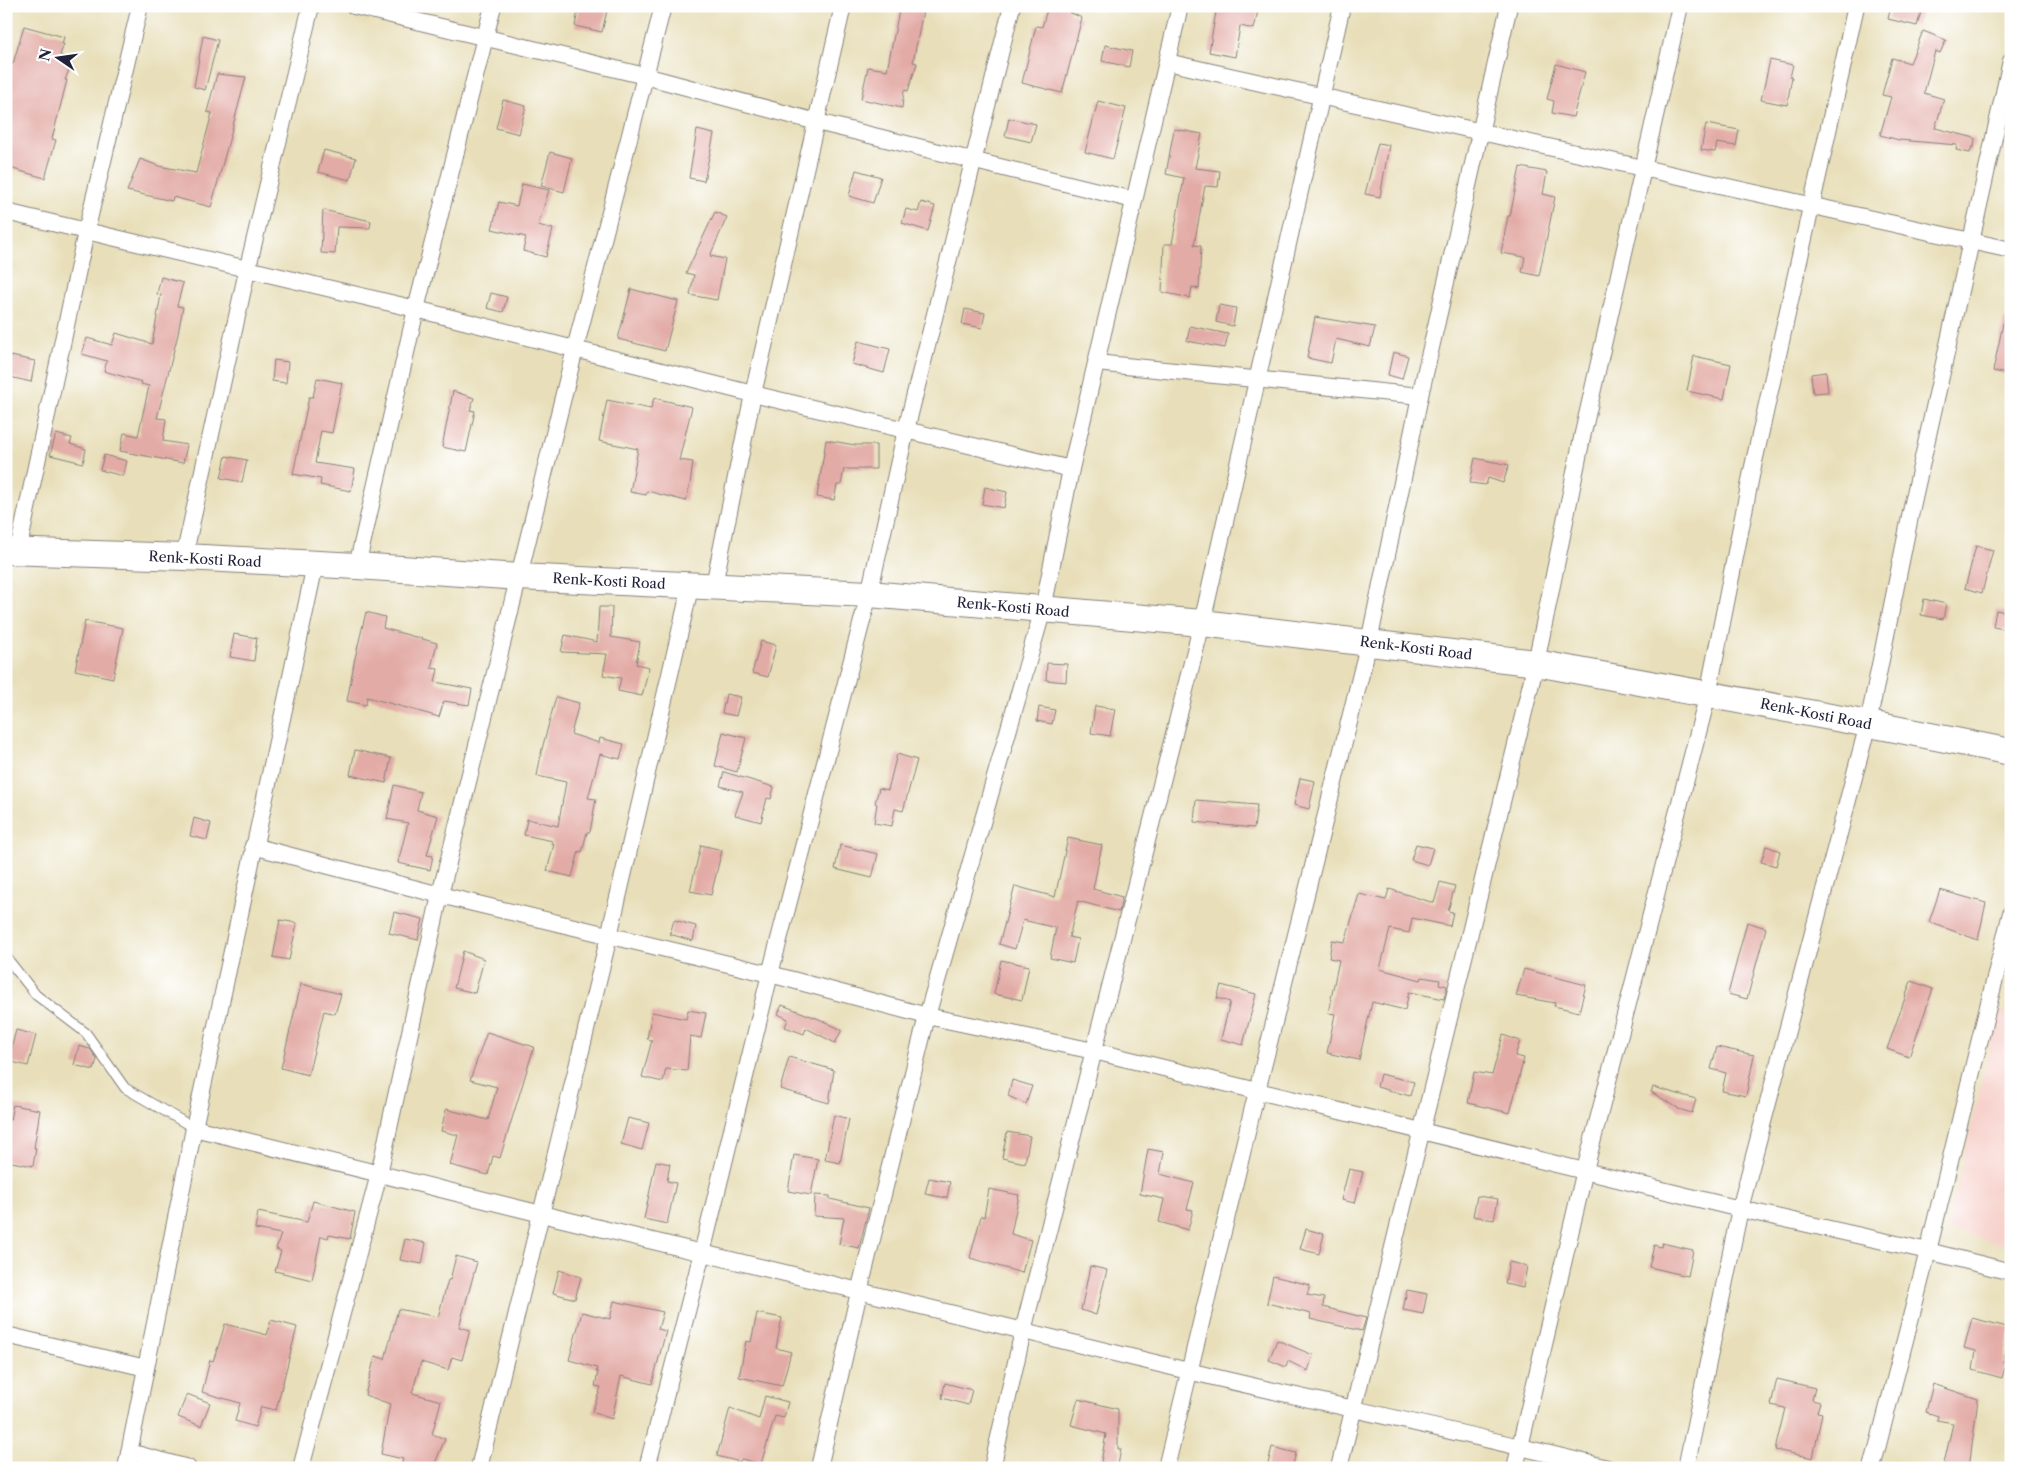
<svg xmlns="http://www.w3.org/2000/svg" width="2017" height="1474" font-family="'Libre Caslon Text',serif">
  <rect width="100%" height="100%" fill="#fff"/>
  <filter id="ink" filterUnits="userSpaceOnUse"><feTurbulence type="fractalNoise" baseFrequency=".02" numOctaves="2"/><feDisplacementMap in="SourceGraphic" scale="10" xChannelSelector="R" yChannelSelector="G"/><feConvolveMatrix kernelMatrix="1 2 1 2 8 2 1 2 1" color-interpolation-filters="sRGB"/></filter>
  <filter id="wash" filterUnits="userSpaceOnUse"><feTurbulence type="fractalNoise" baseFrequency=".0096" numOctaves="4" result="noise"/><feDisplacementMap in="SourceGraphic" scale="20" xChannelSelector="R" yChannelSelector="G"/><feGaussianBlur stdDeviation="1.12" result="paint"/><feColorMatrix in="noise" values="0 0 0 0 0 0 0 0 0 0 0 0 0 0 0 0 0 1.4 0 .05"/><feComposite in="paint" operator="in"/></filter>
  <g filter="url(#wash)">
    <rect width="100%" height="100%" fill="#e8dfba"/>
    <path fill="#f7d0ca" d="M 1998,1010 L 2011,1014 L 2011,1246 L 1947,1230 Z"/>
    <g id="blocks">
      <g fill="#e3aba6">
        <path d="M 579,6 L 608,6 L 602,32 L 575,26 Z"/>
        <path d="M 900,6 L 924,6 L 913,62 L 917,63 L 908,91 L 904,90 L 902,108 L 861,99 L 868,67 L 887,70 Z"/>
        <path d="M 1048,6 L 1070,6 L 1069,12 L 1082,18 L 1062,93 L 1022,83 L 1036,26 L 1042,27 Z"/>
        <path d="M 1217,6 L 1259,6 L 1254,29 L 1240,26 L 1235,57 L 1209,52 Z"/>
        <path d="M 1891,6 L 1921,12 L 1917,26 L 1888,19 Z"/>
        <path d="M 24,26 L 64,37 L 62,44 L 64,44 L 60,55 L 73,60 L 65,80 L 67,80 L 52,139 L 56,140 L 45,178 L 6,167 L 6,62 L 13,64 Z"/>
        <path d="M 1923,31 L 1946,40 L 1940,53 L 1935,51 L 1924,93 L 1944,99 L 1935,128 L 1975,138 L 1974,147 L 1972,147 L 1970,153 L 1956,150 L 1957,145 L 1899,140 L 1880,135 L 1891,97 L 1882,95 L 1892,58 L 1910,63 Z"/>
        <path d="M 203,36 L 218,40 L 205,90 L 194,87 Z"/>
        <path d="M 1105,45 L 1132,51 L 1129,67 L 1102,61 Z"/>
        <path d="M 1770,60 L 1793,65 L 1790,77 L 1792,77 L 1787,105 L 1761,100 Z"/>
        <path d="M 1556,64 L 1585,72 L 1573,117 L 1552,113 L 1554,101 L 1547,99 Z"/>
        <path d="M 217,74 L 246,77 L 211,207 L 173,197 L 172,201 L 127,191 L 140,159 L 159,166 L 196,173 L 212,113 L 207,112 Z"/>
        <path d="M 503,100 L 526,106 L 519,134 L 496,128 Z"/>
        <path d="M 1098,101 L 1126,108 L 1113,159 L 1085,152 Z"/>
        <path d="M 1009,118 L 1036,124 L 1031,142 L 1005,136 Z"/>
        <path d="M 1706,124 L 1739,130 L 1736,146 L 1717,143 L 1715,152 L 1701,150 Z"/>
        <path d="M 1174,129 L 1202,134 L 1195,168 L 1220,171 L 1218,187 L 1205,186 L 1194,245 L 1201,246 L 1199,289 L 1192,287 L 1190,298 L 1162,292 L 1164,244 L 1172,244 L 1184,178 L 1166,174 Z"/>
        <path d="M 697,130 L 714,134 L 704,181 L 689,178 Z"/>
        <path d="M 1378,143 L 1389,145 L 1380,197 L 1365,194 Z"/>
        <path d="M 324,150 L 356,158 L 350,180 L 318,172 Z"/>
        <path d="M 550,152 L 572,158 L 564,192 L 541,186 Z"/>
        <path d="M 1520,167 L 1547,172 L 1543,194 L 1555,197 L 1539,276 L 1522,272 L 1525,257 L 1501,253 L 1508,216 L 1510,216 Z"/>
        <path d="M 856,170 L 881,177 L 873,203 L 849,196 Z"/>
        <path d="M 522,184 L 549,190 L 538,225 L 553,229 L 546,257 L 523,251 L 526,237 L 492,229 L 499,202 L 517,206 Z"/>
        <path d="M 921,202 L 935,206 L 928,231 L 902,223 L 906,209 L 918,212 Z"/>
        <path d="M 323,210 L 371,221 L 370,228 L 337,227 L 335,254 L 321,253 Z"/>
        <path d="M 715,212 L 727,217 L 710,256 L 725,259 L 717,300 L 690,295 L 694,275 L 686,273 Z"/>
        <path d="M 161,277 L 183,283 L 177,306 L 183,307 L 178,334 L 157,418 L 166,419 L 163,441 L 187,445 L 183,463 L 120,451 L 124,433 L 138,436 L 149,386 L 141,384 L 142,382 L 104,371 L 107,361 L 82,354 L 87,338 L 112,345 L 116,333 L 152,344 L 161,295 L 157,294 Z"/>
        <path d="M 631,289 L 678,301 L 665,351 L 618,339 Z"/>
        <path d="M 491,293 L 507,297 L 503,312 L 487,308 Z"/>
        <path d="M 1219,305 L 1236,308 L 1233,326 L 1216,322 Z"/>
        <path d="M 965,309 L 985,313 L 982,328 L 962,324 Z"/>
        <path d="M 1315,317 L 1375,327 L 1370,347 L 1336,339 L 1331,363 L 1307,358 Z"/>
        <path d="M 2004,319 L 2011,320 L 2011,375 L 1993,371 Z"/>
        <path d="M 1190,326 L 1228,334 L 1225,348 L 1187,341 Z"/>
        <path d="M 858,341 L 890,349 L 884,373 L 852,364 Z"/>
        <path d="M 1393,352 L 1408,356 L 1402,379 L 1388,375 Z"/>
        <path d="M 6,355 L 35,361 L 31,382 L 6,376 Z"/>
        <path d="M 1694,356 L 1731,364 L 1724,399 L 1687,391 Z"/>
        <path d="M 274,360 L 288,362 L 286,383 L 272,381 Z"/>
        <path d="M 1826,372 L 1828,392 L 1813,393 L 1811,374 Z"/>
        <path d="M 317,378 L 342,383 L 332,433 L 321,431 L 315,463 L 355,469 L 351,491 L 320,485 L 321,479 L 293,474 L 309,397 L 313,397 Z"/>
        <path d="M 453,391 L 474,398 L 470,410 L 475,411 L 466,452 L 442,447 Z"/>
        <path d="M 654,398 L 692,407 L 679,460 L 693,462 L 690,484 L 686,501 L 647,491 L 646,495 L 630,492 L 638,449 L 599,441 L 607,400 L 651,409 Z"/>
        <path d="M 56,434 L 72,438 L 70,444 L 86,449 L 83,463 L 50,455 Z"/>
        <path d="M 826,440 L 855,445 L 876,445 L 876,469 L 844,469 L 841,485 L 837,485 L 834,500 L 817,497 Z"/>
        <path d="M 104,455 L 127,461 L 123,476 L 100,470 Z"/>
        <path d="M 226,456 L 247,460 L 242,482 L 221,478 Z"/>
        <path d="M 1475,458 L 1509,465 L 1503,483 L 1488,478 L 1486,485 L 1470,483 Z"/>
        <path d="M 985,487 L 1007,492 L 1004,508 L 982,504 Z"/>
        <path d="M 1976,546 L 1993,550 L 1982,593 L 1965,588 Z"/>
        <path d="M 1924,599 L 1946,604 L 1943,619 L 1921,615 Z"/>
        <path d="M 599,607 L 612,607 L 611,637 L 640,642 L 636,664 L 649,667 L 642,696 L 618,691 L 621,678 L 603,675 L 607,654 L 561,652 L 565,635 L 597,642 Z"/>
        <path d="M 1996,610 L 2011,613 L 2011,630 L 1993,627 Z"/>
        <path d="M 366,612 L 385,617 L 383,628 L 437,643 L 431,668 L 438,669 L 435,682 L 472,689 L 469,705 L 444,701 L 439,717 L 367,697 L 366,705 L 347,701 L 355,658 Z"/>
        <path d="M 85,621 L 123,628 L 113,678 L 75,670 Z"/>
        <path d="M 234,634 L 257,638 L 254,661 L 230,657 Z"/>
        <path d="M 761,641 L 776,645 L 768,677 L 752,673 Z"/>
        <path d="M 1047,663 L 1067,664 L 1066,682 L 1046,680 Z"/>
        <path d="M 726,694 L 741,697 L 736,716 L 722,713 Z"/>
        <path d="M 556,697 L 579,703 L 571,734 L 599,743 L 600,738 L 624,744 L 620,759 L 600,754 L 588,798 L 596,799 L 590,832 L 587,832 L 582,852 L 579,851 L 572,877 L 547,871 L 554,844 L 552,844 L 553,841 L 524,835 L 527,819 L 558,826 L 566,782 L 537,776 L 542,749 Z"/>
        <path d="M 1095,706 L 1115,709 L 1110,736 L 1091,733 Z"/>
        <path d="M 1039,707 L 1055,710 L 1052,724 L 1037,721 Z"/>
        <path d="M 723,732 L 746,738 L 737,772 L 715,766 Z"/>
        <path d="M 355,750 L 391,758 L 386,783 L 350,775 Z"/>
        <path d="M 897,754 L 917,760 L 903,811 L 895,809 L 892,826 L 874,823 L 877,804 L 875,803 L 879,788 L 888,790 Z"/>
        <path d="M 724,772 L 774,787 L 771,799 L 767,798 L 761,822 L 735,815 L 743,792 L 720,786 Z"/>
        <path d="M 1300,778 L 1315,781 L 1309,809 L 1294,805 Z"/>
        <path d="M 394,785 L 421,792 L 417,810 L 438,816 L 427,855 L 433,856 L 430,870 L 398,863 L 408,823 L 387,819 Z"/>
        <path d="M 1196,800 L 1257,805 L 1254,828 L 1194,822 Z"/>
        <path d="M 194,818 L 211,823 L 207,840 L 190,836 Z"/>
        <path d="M 1068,838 L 1102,845 L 1093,889 L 1122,897 L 1119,912 L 1078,901 L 1069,937 L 1078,939 L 1073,963 L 1050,958 L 1056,928 L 1023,920 L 1015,949 L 999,944 L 1015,886 L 1055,897 Z"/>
        <path d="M 1416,844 L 1433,848 L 1428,865 L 1411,860 Z"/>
        <path d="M 701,845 L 722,850 L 711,895 L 690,891 Z"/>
        <path d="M 840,845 L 878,854 L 872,878 L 835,869 Z"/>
        <path d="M 1766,846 L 1780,851 L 1776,866 L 1761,862 Z"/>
        <path d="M 1440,882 L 1455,886 L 1448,911 L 1453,912 L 1450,926 L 1412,918 L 1409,933 L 1390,929 L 1380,969 L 1421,980 L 1422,977 L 1440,980 L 1439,984 L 1447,986 L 1444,999 L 1409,992 L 1405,1010 L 1372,1002 L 1359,1060 L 1327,1053 L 1335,1014 L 1328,1013 L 1339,960 L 1329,958 L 1332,940 L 1345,942 L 1359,894 L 1386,900 L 1389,889 L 1434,903 Z"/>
        <path d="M 1940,890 L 1986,903 L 1978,940 L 1929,922 Z"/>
        <path d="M 394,912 L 423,919 L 418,940 L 389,933 Z"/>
        <path d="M 280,920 L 297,923 L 289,960 L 273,957 Z"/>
        <path d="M 674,920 L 696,926 L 693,941 L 670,934 Z"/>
        <path d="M 1747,922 L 1766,928 L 1747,999 L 1728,994 Z"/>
        <path d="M 463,951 L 484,959 L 475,993 L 454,988 Z"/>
        <path d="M 1001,960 L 1029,966 L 1022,1000 L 994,994 Z"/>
        <path d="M 1524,969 L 1586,985 L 1579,1012 L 1554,1006 L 1555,1003 L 1516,996 Z"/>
        <path d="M 1911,981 L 1933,989 L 1909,1057 L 1887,1049 Z"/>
        <path d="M 301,984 L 341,994 L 335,1014 L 324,1011 L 308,1075 L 281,1068 Z"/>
        <path d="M 1221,985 L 1256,994 L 1243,1045 L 1221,1039 L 1230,1002 L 1217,998 Z"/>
        <path d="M 782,1005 L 819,1019 L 842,1030 L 835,1043 L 806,1028 L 804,1034 L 785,1027 L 788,1019 L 778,1014 Z"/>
        <path d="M 688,1010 L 706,1013 L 701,1038 L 690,1036 L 687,1071 L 666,1069 L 663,1082 L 642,1077 L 652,1040 L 647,1039 L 652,1012 L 686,1019 Z"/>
        <path d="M 16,1030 L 36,1035 L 28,1066 L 8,1061 Z"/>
        <path d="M 487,1032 L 534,1047 L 500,1158 L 493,1156 L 488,1175 L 450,1165 L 458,1135 L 441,1131 L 446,1109 L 488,1120 L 497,1087 L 470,1080 Z"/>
        <path d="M 1503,1035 L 1520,1041 L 1515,1056 L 1524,1058 L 1510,1113 L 1468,1103 L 1474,1072 L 1492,1075 Z"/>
        <path d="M 79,1046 L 90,1049 L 97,1059 L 94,1070 L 74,1065 Z"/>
        <path d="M 1717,1047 L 1754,1055 L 1746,1096 L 1722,1091 L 1726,1073 L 1711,1069 Z"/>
        <path d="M 789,1057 L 834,1070 L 829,1103 L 780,1089 Z"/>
        <path d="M 1380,1074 L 1414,1082 L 1410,1096 L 1377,1087 Z"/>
        <path d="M 1012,1080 L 1032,1086 L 1026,1104 L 1008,1096 Z"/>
        <path d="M 1653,1087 L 1696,1099 L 1692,1113 L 1678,1109 L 1678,1108 L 1651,1092 Z"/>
        <path d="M 13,1105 L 40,1110 L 34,1148 L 36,1148 L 33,1166 L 6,1161 L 6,1120 L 10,1120 Z"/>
        <path d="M 834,1115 L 849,1119 L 840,1163 L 825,1160 Z"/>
        <path d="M 628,1118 L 649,1123 L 642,1150 L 621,1144 Z"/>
        <path d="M 1007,1132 L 1030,1136 L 1025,1163 L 1002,1158 Z"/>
        <path d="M 1148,1149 L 1164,1152 L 1160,1174 L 1194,1183 L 1187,1209 L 1193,1210 L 1188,1230 L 1159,1222 L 1164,1199 L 1140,1194 Z"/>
        <path d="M 794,1155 L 818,1159 L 811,1195 L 788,1191 Z"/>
        <path d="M 656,1161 L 670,1164 L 667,1181 L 676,1183 L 667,1224 L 644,1219 Z"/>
        <path d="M 1349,1169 L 1363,1172 L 1355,1203 L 1341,1200 Z"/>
        <path d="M 929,1178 L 950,1182 L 947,1198 L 925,1194 Z"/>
        <path d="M 989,1189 L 1019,1195 L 1011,1234 L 1031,1240 L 1022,1273 L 970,1258 L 981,1216 L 984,1217 Z"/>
        <path d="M 815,1195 L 830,1196 L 830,1199 L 869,1208 L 859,1248 L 839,1244 L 844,1218 L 814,1216 Z"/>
        <path d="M 1477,1196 L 1498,1199 L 1494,1220 L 1473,1216 Z"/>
        <path d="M 313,1201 L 355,1212 L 350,1239 L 329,1235 L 328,1238 L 321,1236 L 312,1280 L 275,1271 L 281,1251 L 276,1249 L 281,1234 L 255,1229 L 258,1212 L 307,1222 Z"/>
        <path d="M 1306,1229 L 1324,1234 L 1319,1254 L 1300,1249 Z"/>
        <path d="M 405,1239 L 426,1243 L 422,1264 L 400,1260 Z"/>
        <path d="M 1662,1243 L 1693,1250 L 1688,1276 L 1649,1267 L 1654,1245 L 1661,1247 Z"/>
        <path d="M 456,1256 L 477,1262 L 459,1327 L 470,1330 L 462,1360 L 452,1357 L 448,1370 L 421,1362 L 412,1393 L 441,1401 L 432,1434 L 445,1439 L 433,1468 L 401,1468 L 403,1459 L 381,1454 L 390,1404 L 365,1395 L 375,1356 L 385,1359 L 398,1309 L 438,1317 L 448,1280 L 450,1280 Z"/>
        <path d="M 1509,1262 L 1527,1266 L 1523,1288 L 1505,1284 Z"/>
        <path d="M 1090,1266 L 1107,1270 L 1096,1315 L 1081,1310 Z"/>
        <path d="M 559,1270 L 581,1277 L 575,1299 L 553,1293 Z"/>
        <path d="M 1273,1276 L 1310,1285 L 1307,1295 L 1324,1298 L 1323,1307 L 1366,1318 L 1362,1331 L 1310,1319 L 1311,1314 L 1267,1303 Z"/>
        <path d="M 1407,1290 L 1427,1294 L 1423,1314 L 1403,1310 Z"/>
        <path d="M 614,1301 L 663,1312 L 658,1329 L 666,1331 L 652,1384 L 621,1376 L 612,1419 L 592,1412 L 601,1387 L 595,1386 L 598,1372 L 596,1372 L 597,1368 L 569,1360 L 582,1312 L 610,1319 Z"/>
        <path d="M 757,1313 L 782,1318 L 776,1348 L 791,1352 L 782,1386 L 739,1377 L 746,1341 L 751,1342 Z"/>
        <path d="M 1972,1318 L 2011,1328 L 2003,1363 L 2006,1364 L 2002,1378 L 1973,1370 L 1976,1351 L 1964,1348 Z"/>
        <path d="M 271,1320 L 297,1327 L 276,1410 L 261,1407 L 255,1427 L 235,1421 L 240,1403 L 202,1392 L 210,1360 L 213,1361 L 219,1344 L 225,1324 L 267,1335 Z"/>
        <path d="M 1277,1340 L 1313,1355 L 1308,1371 L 1288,1361 L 1286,1367 L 1269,1360 Z"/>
        <path d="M 1777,1379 L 1815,1388 L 1812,1400 L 1820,1402 L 1817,1412 L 1822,1413 L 1813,1458 L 1775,1450 L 1785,1408 L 1771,1405 Z"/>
        <path d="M 945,1383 L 972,1390 L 968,1405 L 942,1398 Z"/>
        <path d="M 1933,1384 L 1978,1399 L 1969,1468 L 1943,1468 L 1953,1423 L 1937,1420 L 1938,1416 L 1926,1412 Z"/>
        <path d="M 187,1394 L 210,1403 L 201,1426 L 178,1417 Z"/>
        <path d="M 765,1396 L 788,1402 L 784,1418 L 775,1416 L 761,1464 L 741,1459 L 740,1462 L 717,1456 L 730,1408 L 759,1419 Z"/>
        <path d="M 1078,1399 L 1118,1409 L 1118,1449 L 1121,1449 L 1118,1465 L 1101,1462 L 1106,1434 L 1071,1425 Z"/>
        <path d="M 1272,1447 L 1296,1453 L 1292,1468 L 1267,1468 Z"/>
      </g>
    </g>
  </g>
  <g filter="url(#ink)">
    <use href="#blocks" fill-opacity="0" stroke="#85807a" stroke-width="1"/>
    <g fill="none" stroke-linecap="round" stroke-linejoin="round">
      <defs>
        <path id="lane" d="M 6,957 L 36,995 L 86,1033 L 125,1088 L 194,1128"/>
        <g id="street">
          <path d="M 354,6 L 645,76 L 817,122 L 1134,200"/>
          <path d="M 1167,62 L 2011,250"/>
          <path d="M 6,212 L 416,309 L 753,394 L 1071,469 L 1043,609 L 927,1016 L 859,1292 L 819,1468"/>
          <path d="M 1096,363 L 1420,396"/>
          <path d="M 1071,469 L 1180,6"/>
          <path d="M 18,551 L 86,232 L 140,6"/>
          <path d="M 184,557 L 247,271 L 311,6"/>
          <path d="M 357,566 L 416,309 L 493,6"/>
          <path d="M 714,585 L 753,394 L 843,6"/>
          <path d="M 253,846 L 440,895 L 770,974 L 927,1016 L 1094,1051 L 1740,1209 L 1928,1251 L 2011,1272"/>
          <path d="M 194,1128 C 532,1212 870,1295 1209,1376 C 1341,1407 1475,1435 1607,1468"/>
          <path d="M 6,1335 L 146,1368"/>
          <path d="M 129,1452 L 188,1468"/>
          <path d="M 126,1468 L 194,1128 L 315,565"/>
          <path d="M 301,1468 L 379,1174 L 440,895 L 575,349 L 663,6"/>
          <path d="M 479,1468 L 609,936 L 691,584"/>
          <path d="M 647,1468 L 702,1253 L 770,974 L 869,594 L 906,430 L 1012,6"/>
          <path d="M 992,1468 L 1023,1331 L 1202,623 L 1342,6"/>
          <path d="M 1166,1468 L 1257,1091 L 1369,642 L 1420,396 L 1509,6"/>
          <path d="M 1339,1468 L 1536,663 L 1583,433 L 1680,6"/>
          <path d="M 1515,1468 L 1585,1170 L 1708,694 L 1752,471 L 1856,6"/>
          <path d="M 1686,1468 L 1740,1209 L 1868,724 L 1912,507 L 2011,61"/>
          <path d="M 1872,1468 L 1928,1251 L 2011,913"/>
        </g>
        <path id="primary" d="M 6,551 L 184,557 L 357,566 L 519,577 L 869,594 L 1202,623 L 1536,663 L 1885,727 L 2011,752"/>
      </defs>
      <use href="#lane" stroke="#85807a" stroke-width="11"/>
      <use href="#street" stroke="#85807a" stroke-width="18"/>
      <use href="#primary" stroke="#85807a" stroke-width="28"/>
      <use href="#lane" stroke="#fff" stroke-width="9"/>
      <use href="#street" stroke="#fff" stroke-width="16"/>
      <use href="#primary" stroke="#fff" stroke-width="26"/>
    </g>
  </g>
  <g text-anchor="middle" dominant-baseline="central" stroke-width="5" stroke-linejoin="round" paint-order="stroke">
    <g font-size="14" fill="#22223b" stroke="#fff">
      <text transform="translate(205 559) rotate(3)">Renk-Kosti Road</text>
      <text transform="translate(609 581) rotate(3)">Renk-Kosti Road</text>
      <text transform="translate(1013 607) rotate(5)">Renk-Kosti Road</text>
      <text transform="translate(1416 648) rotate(7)">Renk-Kosti Road</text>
      <text transform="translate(1816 714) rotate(11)">Renk-Kosti Road</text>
    </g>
  </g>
  <rect width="2017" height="1474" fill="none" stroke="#fff" stroke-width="25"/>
  <g transform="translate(58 58) rotate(283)" stroke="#ffffff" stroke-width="4" paint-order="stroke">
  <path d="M0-4L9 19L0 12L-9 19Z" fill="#22223b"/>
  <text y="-8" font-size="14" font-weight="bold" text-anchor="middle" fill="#22223b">N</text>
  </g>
</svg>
